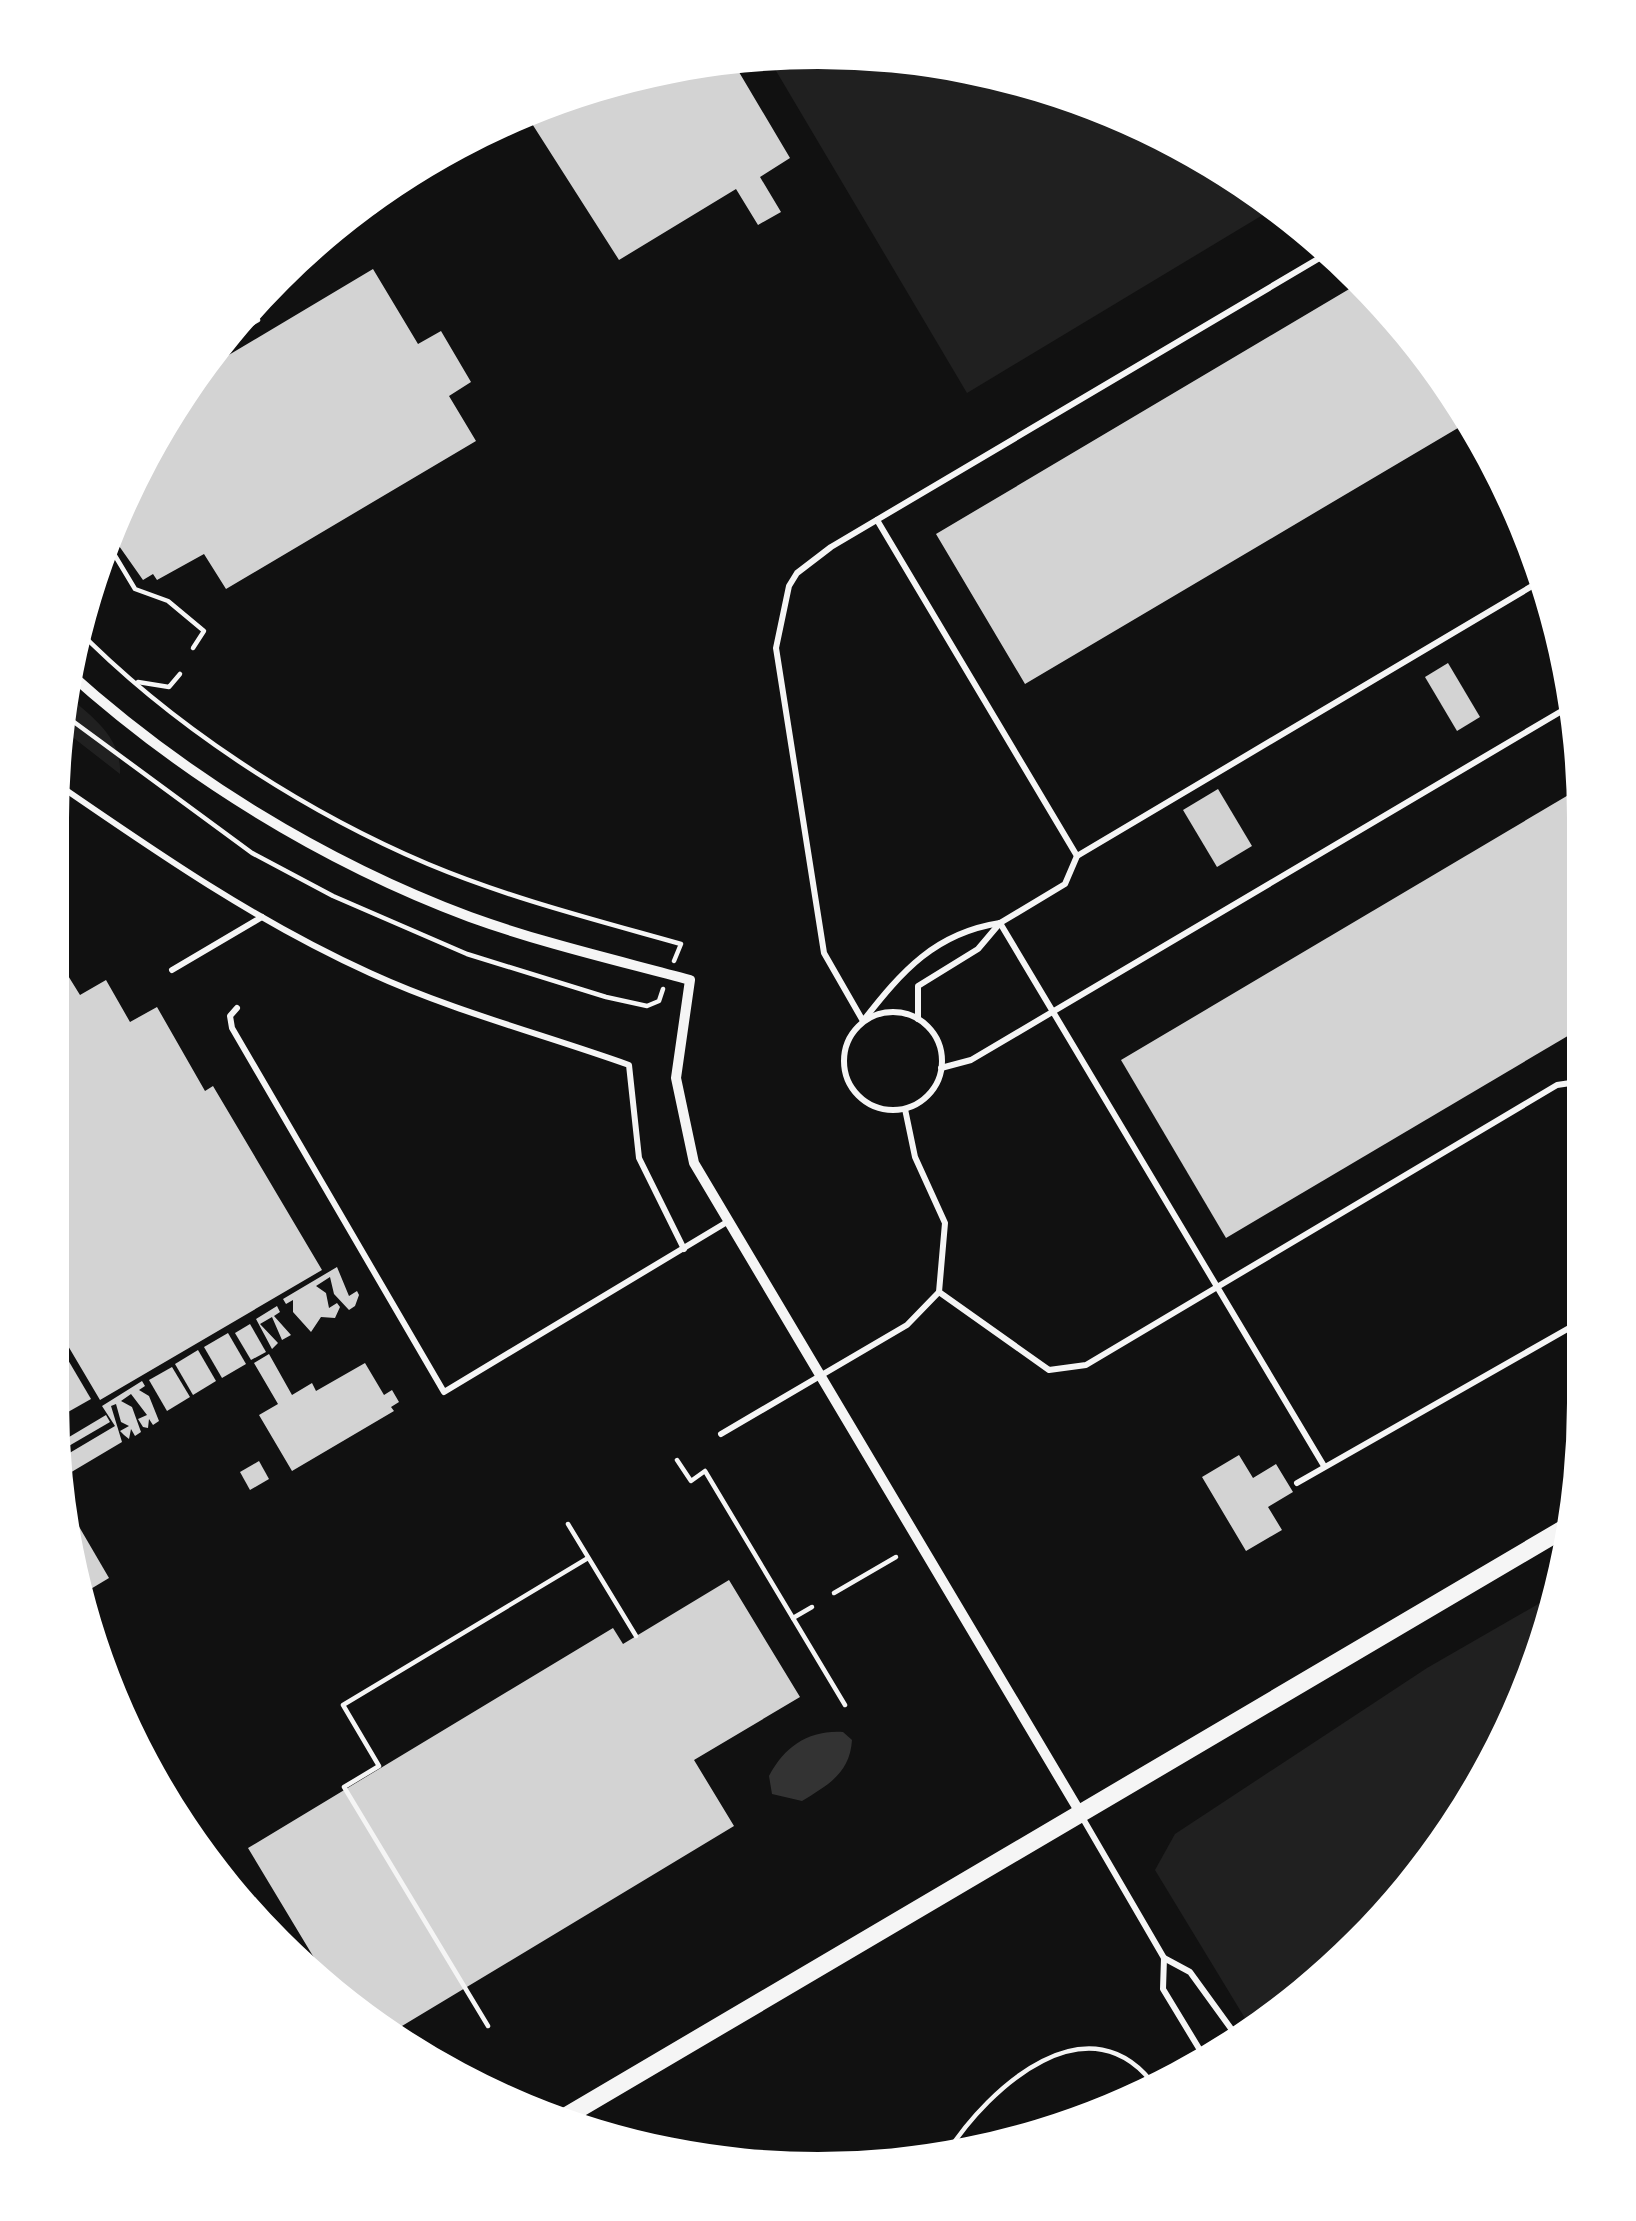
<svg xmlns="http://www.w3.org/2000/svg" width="1636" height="2221" font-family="'Noto Sans',sans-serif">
  <rect width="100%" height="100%" fill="#111"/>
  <g fill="#202020">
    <path d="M 919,55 L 1204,152 L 1271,210 L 967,393 L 772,64 Z"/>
    <path d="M 62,691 C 89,715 122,735 120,774 L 57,725 Z"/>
    <path d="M 1559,1592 L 1547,1650 L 1485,1787 L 1286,2014 L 1254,2033 L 1155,1870 L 1175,1834 L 1427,1668 Z"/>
  </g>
  <path fill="#333" d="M 843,1732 L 852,1740 C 850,1773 828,1785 802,1801 L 772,1794 L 769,1776 C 785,1746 809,1730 843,1732 Z"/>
  <g fill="#d3d3d3">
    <path d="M 736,67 L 790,158 L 760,177 L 781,212 L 758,225 L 736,189 L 619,260 L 529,119 L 619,74 Z"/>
    <path d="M 373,269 L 418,344 L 441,331 L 471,382 L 449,396 L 476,441 L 226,589 L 204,554 L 157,580 L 153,574 L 143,580 L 112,536 L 177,391 L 190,378 Z"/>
    <path d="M 1356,285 L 1429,350 L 1493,460 L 1486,464 L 1463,425 L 1025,684 L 936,534 Z"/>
    <path d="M 1448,663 L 1480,717 L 1457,731 L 1425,677 Z"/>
    <path d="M 1582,787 L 1583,1027 L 1226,1238 L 1121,1060 Z"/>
    <path d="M 1218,789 L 1252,846 L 1217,867 L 1183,810 Z"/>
    <path d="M 67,974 L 80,995 L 106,980 L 130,1022 L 157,1007 L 205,1091 L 213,1086 L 322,1270 L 100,1400 L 48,1312 L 49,985 Z"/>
    <path d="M 337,1267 L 349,1296 L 357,1291 L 359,1295 L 355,1306 L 349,1310 L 334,1294 L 330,1277 L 316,1286 L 326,1293 L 329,1308 L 337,1303 L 340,1307 L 335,1318 L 321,1317 L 311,1332 L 293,1312 L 293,1300 L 286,1304 L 283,1299 Z"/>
    <path d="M 277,1306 L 280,1312 L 274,1316 L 291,1335 L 282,1340 L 272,1317 L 260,1324 L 278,1343 L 272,1349 L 256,1319 Z"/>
    <path d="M 250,1324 L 266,1352 L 251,1360 L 235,1333 Z"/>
    <path d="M 48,1326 L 91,1399 L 68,1412 L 48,1378 Z"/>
    <path d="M 228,1333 L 246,1364 L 222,1378 L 204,1347 Z"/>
    <path d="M 198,1350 L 216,1381 L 193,1395 L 175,1364 Z"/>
    <path d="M 269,1354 L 292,1395 L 312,1383 L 316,1391 L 365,1363 L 384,1395 L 392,1390 L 399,1402 L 391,1407 L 394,1411 L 292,1471 L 259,1415 L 278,1404 L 254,1363 Z"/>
    <path d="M 172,1367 L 190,1397 L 167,1411 L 149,1380 Z"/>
    <path d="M 142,1381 L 145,1386 L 139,1390 L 149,1396 L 159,1421 L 153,1425 L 149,1419 L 148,1428 L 143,1427 L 138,1419 L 147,1415 L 131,1394 L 121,1401 L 132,1407 L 141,1432 L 135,1436 L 131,1429 L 129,1439 L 124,1435 L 120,1431 L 129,1426 L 121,1422 L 116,1404 L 111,1406 L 122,1442 L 58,1480 L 56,1461 L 115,1426 L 102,1406 Z"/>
    <path d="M 106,1415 L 110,1422 L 55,1454 L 54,1446 Z"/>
    <path d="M 1239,1455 L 1253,1478 L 1276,1464 L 1293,1492 L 1268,1507 L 1282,1530 L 1246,1551 L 1202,1477 Z"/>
    <path d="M 259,1461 L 269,1479 L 250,1490 L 240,1472 Z"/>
    <path d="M 60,1494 L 109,1578 L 74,1599 Z"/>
    <path d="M 729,1580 L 800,1697 L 694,1760 L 734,1826 L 392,2032 L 334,1991 L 248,1848 L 613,1628 L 623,1644 Z"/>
  </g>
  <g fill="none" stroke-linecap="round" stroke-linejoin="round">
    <g stroke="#f5f5f5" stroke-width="4.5">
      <path d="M 368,198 L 375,211"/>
      <path d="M 224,341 L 258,320 L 252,311"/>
      <path d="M 108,544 L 135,589 L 168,601 L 204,631 L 193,648"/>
      <path d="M 73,625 C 169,724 301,810 428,864 C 509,898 596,920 681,944 L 674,961"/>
      <path d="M 138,682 L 169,687 L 180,674"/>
      <path d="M 59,711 L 252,853 L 333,896 L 467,954 L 606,997 L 647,1006 L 659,1001 L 663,989"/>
      <path d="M 677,1460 L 691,1481 L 705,1471 L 845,1705"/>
      <path d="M 568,1524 L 636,1636"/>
      <path d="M 834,1593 L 896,1557"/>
      <path d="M 793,1618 L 812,1607"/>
      <path d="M 488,2026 L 344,1787 L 379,1766 L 343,1705 L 588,1558"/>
      <path d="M 947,2153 C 988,2088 1091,1994 1157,2089"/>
    </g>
    <g stroke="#f5f5f5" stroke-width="6">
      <path d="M 877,520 L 1077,856"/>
      <path d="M 50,779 C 153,850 255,921 370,973 C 453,1011 542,1034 629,1065 L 639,1158 L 684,1249"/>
      <path d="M 1000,923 C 935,933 902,971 863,1021 L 824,953 L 776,648 L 789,586 L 797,573 L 831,547 L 1323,256"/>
      <path d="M 1000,923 L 1324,1466"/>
      <path d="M 172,970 L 262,917"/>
      <path d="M 237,1008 L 230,1016 L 232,1028 L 444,1392 L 727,1222"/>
      <circle cx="893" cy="1061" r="49"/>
      <path d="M 918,1019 L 918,986 L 978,949 L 1000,923 L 1065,884 L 1077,856 L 1544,579"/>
      <path d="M 941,1068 L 971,1060 L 1577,702"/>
      <path d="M 939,1292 L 1049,1370 L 1086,1365 L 1557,1085 L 1584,1081"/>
      <path d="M 721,1434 L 907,1325 L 939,1292 L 945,1223 L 915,1157 L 905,1109"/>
      <path d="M 1297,1483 L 1585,1319"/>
      <path d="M 1082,1817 L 1164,1958 L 1163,1989 L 1206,2060"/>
      <path d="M 1164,1958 L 1190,1972 L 1240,2041"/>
    </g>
    <path stroke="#f5f5f5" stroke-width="10" d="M 66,670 C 182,775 323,862 470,917 C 542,943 616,960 690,980 L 676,1078 L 694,1163 L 1081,1814"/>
    <path stroke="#f5f5f5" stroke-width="18" d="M 558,2121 L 1572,1524"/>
  </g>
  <path d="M0 0H1636V2221H0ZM818 69H818A749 749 0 0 1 1567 818V1403A749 749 0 0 1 818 2152H818A749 749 0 0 1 69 1403V818A749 749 0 0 1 818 69Z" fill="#fff" fill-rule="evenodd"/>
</svg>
